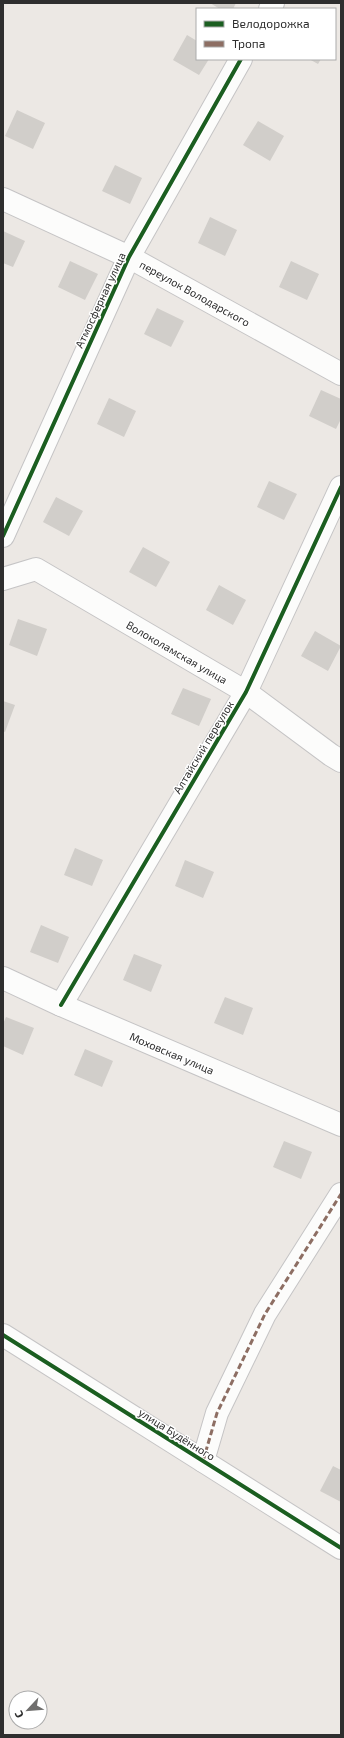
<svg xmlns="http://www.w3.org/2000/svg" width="344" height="1738" font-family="'Exo 2',sans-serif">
  <rect width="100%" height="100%" fill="#ece8e4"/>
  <g fill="#d1ceca">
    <path d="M 210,3 L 236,3 L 233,9 L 220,9 Z"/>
    <path d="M 187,35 L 197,41 L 197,59 L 209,59 L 199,75 L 173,60 Z"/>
    <path d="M 309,59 L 321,59 L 318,64 Z"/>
    <path d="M 17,110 L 45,123 L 33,149 L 5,136 Z"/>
    <path d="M 258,121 L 284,136 L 270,161 L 243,145 Z"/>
    <path d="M 115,165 L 142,178 L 130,204 L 102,191 Z"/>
    <path d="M 210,217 L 237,230 L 225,256 L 198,243 Z"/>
    <path d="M 3,231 L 25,241 L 13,267 L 3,263 Z"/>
    <path d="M 70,261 L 98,274 L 85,300 L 58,287 Z"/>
    <path d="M 291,261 L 319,274 L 307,300 L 279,287 Z"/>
    <path d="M 157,308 L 184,321 L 171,347 L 144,334 Z"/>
    <path d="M 321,390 L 341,399 L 341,419 L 336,429 L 309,416 Z"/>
    <path d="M 109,398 L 136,411 L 124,437 L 97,424 Z"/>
    <path d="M 269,481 L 297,494 L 284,520 L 257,507 Z"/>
    <path d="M 56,497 L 83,511 L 69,536 L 43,522 Z"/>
    <path d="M 143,547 L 170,562 L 156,587 L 129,572 Z"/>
    <path d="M 219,585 L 246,600 L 233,625 L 206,610 Z"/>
    <path d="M 18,619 L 47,629 L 37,656 L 9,645 Z"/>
    <path d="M 315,631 L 341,646 L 328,671 L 301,656 Z"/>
    <path d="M 183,688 L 211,699 L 199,726 L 171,714 Z"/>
    <path d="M 3,701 L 15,705 L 5,732 L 3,731 Z"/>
    <path d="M 75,848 L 103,860 L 92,886 L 64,875 Z"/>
    <path d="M 185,860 L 214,872 L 203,898 L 175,886 Z"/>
    <path d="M 41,925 L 69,937 L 58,963 L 30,952 Z"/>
    <path d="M 134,954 L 162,965 L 151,992 L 123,980 Z"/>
    <path d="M 225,997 L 253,1008 L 243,1035 L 214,1023 Z"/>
    <path d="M 6,1017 L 34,1028 L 23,1055 L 3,1046 L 3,1024 Z"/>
    <path d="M 85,1049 L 113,1061 L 102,1087 L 74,1075 Z"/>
    <path d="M 284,1141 L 312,1152 L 301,1179 L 273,1167 Z"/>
    <path d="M 333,1466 L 341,1470 L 341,1502 L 320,1491 Z"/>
  </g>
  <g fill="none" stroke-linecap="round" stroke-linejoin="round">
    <defs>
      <g id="minor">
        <path d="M 270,9 L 273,3"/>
        <path d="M 3,199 L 129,257 L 341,374"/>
        <path d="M 3,536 L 129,257 L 241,59"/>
        <path d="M 3,579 L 36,569 L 246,692 L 331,755 L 341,761"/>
        <path d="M 3,978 L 61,1005 L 341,1125"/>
        <path d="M 61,1005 L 246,692 L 341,487"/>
        <path d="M 3,1335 L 341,1548"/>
        <path d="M 203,1461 L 217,1413 L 265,1314 L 341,1194"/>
      </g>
    </defs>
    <use href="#minor" stroke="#c5c4c5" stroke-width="24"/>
    <use href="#minor" stroke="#fcfcfb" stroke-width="22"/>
    <path stroke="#8d6e63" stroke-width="3" stroke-dasharray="6 3" stroke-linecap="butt" d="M 203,1461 L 217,1413 L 265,1314 L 341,1194"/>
    <defs>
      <g id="cycleway">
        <path d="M 3,536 L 129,257 L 241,59"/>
        <path d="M 61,1005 L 246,692 L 341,487"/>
        <path d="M 3,1335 L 341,1548"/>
      </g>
    </defs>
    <use href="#cycleway" stroke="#fff" stroke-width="6"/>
    <use href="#cycleway" stroke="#1b5e20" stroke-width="4"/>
  </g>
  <g text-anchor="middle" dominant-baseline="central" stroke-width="3" stroke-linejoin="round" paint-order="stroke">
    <g font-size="11" fill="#2e2e2e" stroke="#fff">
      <text transform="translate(195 293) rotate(29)">переулок Володарского</text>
      <text transform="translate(100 300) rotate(-65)">Атмосферная улица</text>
      <text transform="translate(177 652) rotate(30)">Волоколамская улица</text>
      <text transform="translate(203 747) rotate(-59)">Алтайский переулок</text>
      <text transform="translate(172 1053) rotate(23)">Моховская улица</text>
      <text transform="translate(177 1434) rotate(32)">улица Будённого</text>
    </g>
  </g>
  <rect width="344" height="1738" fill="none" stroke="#2e2e2e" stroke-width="8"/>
  <rect x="196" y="8" width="140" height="52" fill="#ffffff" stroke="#ababab"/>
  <rect x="204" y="21" width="20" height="6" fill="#1b5e20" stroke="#ababab"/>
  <text x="232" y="28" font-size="12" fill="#2e2e2e">Велодорожка</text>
  <rect x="204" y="41" width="20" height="6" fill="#8d6e63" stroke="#ababab"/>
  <text x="232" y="48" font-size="12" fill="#2e2e2e">Тропа</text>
  <g transform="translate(28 1710) rotate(244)"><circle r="19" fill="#ffffff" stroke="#ababab"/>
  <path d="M0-3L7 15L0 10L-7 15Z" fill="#706f6e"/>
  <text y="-6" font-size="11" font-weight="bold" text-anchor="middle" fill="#2e2e2e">С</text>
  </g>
</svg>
